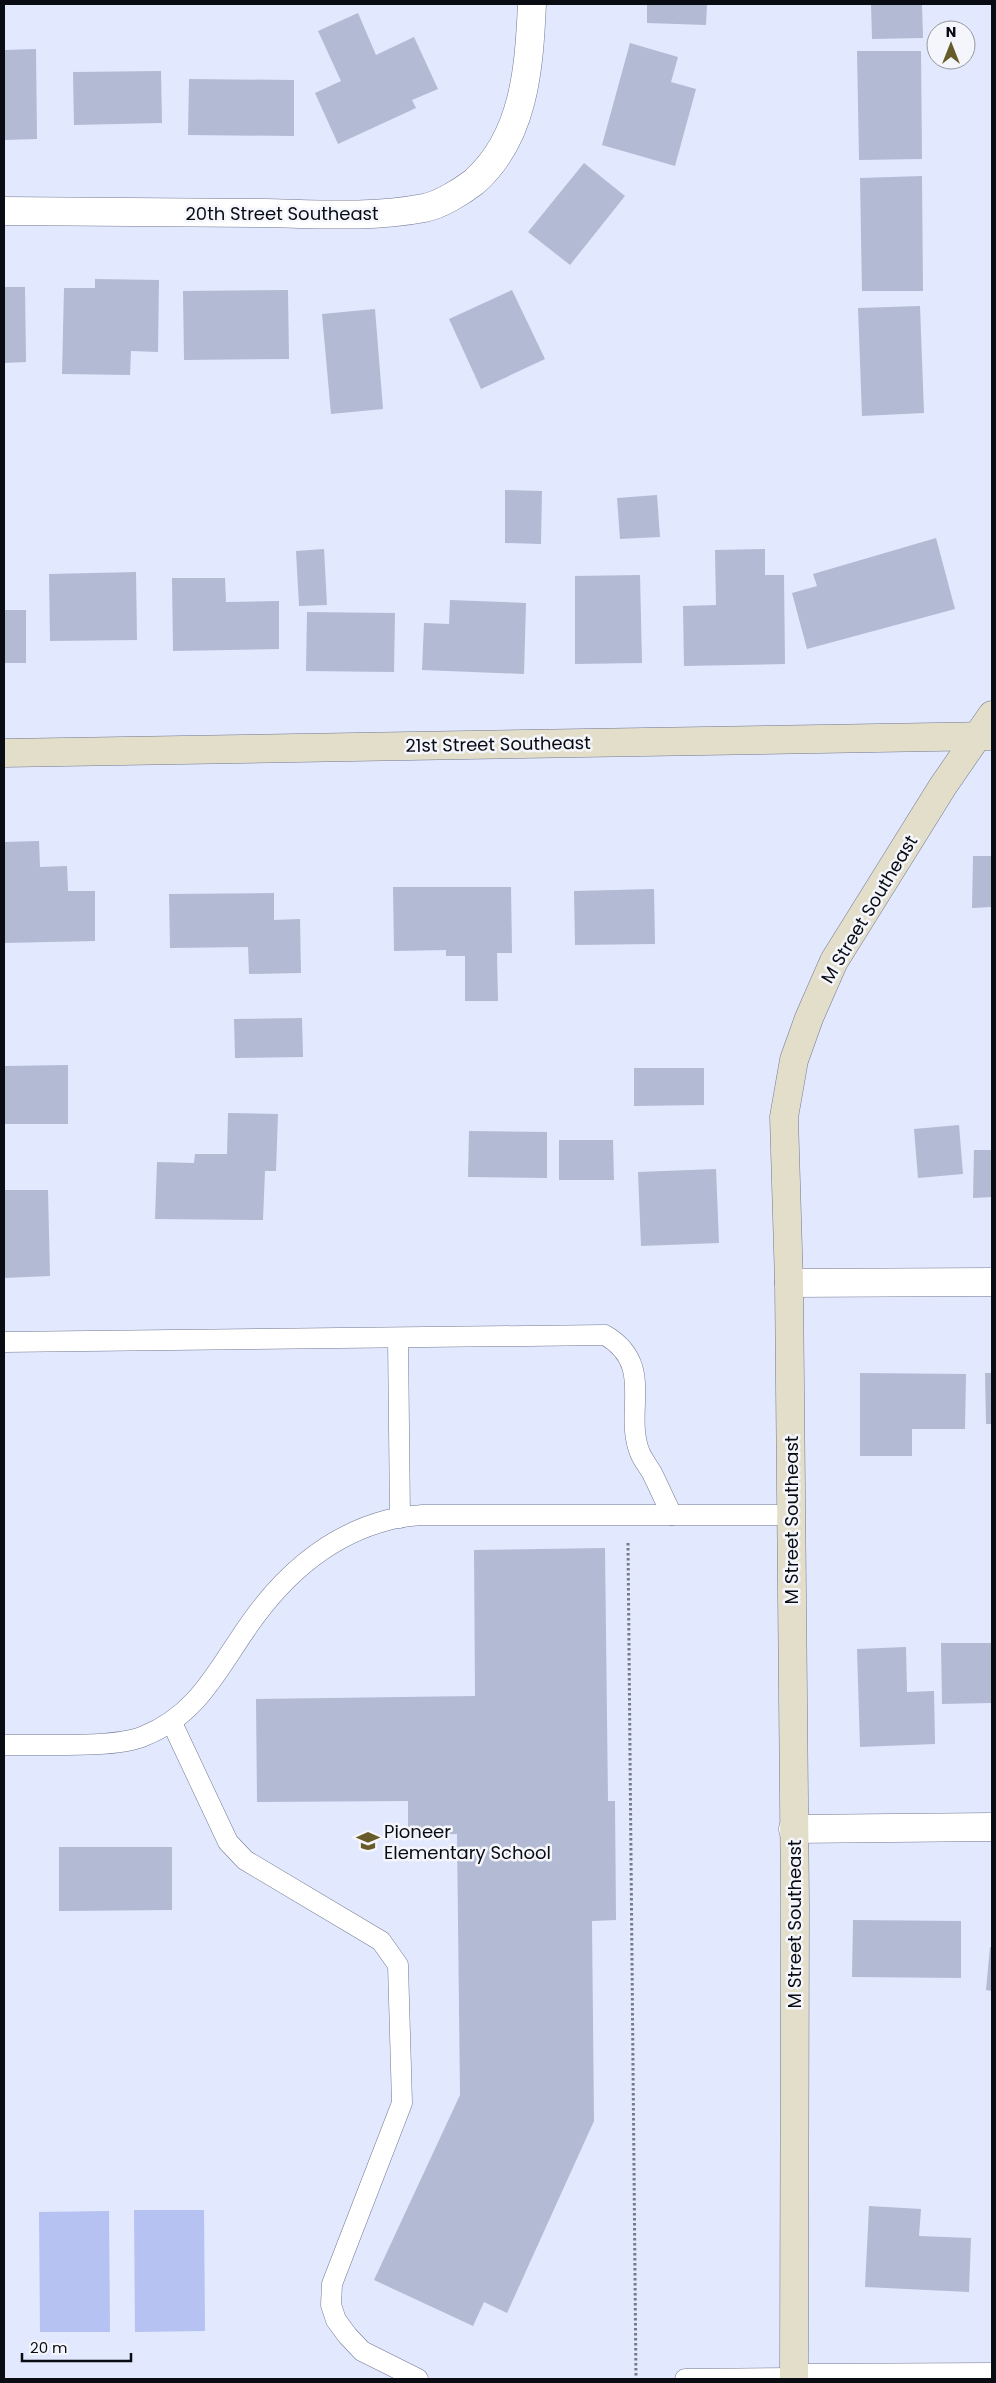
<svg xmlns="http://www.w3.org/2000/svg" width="996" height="2383" font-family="Poppins,sans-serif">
  <rect width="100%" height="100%" fill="#e2e8fe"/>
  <g fill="#b6c2f2">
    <path d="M 134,2210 L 204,2210 L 205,2331 L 135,2332 Z"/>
    <path d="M 109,2211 L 110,2332 L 40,2332 L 39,2212 Z"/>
  </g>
  <g fill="#b3bad4">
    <path d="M 647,4 L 707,4 L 706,25 L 647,23 Z"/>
    <path d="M 871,4 L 922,4 L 923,38 L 872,39 Z"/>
    <path d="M 358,13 L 376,55 L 414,37 L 438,89 L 412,100 L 416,108 L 338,144 L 315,93 L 341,81 L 318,31 Z"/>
    <path d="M 630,43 L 678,57 L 671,82 L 696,89 L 675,166 L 602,145 Z"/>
    <path d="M 36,49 L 37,139 L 4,140 L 4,50 Z"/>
    <path d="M 857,51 L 921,51 L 922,159 L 859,160 Z"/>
    <path d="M 161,71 L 162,123 L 74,125 L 73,72 Z"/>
    <path d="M 189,79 L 294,80 L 294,136 L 188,135 Z"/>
    <path d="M 584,163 L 625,196 L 570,265 L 528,232 Z"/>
    <path d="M 922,176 L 923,291 L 862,291 L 860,178 Z"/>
    <path d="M 95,279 L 159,280 L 158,352 L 131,351 L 130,375 L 62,374 L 64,288 L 95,288 Z"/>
    <path d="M 4,287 L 25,287 L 26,362 L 4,363 Z"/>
    <path d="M 288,290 L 289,359 L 184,360 L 183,291 Z"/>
    <path d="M 512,290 L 545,359 L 481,389 L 449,319 Z"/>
    <path d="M 920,306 L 924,413 L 862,416 L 858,308 Z"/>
    <path d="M 375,309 L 383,409 L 331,414 L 322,314 Z"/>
    <path d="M 505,490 L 542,491 L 541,544 L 505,543 Z"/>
    <path d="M 657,495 L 660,537 L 620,539 L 617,498 Z"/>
    <path d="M 936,538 L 955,609 L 807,649 L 792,593 L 817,586 L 813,574 Z"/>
    <path d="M 324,549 L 327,605 L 299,606 L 296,551 Z"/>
    <path d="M 765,549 L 765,575 L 784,575 L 785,664 L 684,666 L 683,606 L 716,605 L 715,550 Z"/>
    <path d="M 136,572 L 137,640 L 50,641 L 49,574 Z"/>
    <path d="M 640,575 L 642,663 L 575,664 L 575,576 Z"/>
    <path d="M 172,578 L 225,578 L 226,602 L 279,601 L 279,649 L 173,651 Z"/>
    <path d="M 450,600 L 526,603 L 524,674 L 422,670 L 424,623 L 449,624 Z"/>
    <rect x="4" y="610" width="22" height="53"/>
    <path d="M 307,612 L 395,613 L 394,672 L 306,671 Z"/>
    <path d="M 39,841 L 40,867 L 67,866 L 68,891 L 95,891 L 95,941 L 4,943 L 4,842 Z"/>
    <path d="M 973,856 L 992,856 L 992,907 L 972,908 Z"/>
    <path d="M 393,887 L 511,887 L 512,953 L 497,953 L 498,1001 L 465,1001 L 465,956 L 446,956 L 446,950 L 394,951 Z"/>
    <path d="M 654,889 L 655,944 L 575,945 L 574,891 Z"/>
    <path d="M 274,893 L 274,920 L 300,919 L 301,973 L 249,974 L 248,947 L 170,948 L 169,894 Z"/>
    <path d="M 302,1018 L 303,1057 L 235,1058 L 234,1019 Z"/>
    <path d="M 68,1065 L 68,1124 L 4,1124 L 4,1066 Z"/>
    <path d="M 634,1068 L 704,1068 L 704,1105 L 634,1106 Z"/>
    <path d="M 228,1113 L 278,1114 L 276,1171 L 265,1171 L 263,1220 L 155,1219 L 157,1162 L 194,1163 L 195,1154 L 227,1154 Z"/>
    <path d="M 959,1125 L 963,1174 L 918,1178 L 914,1129 Z"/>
    <path d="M 469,1131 L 547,1132 L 547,1178 L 468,1177 Z"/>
    <path d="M 559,1140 L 613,1140 L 614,1180 L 559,1180 Z"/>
    <path d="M 974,1150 L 992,1150 L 992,1197 L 973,1198 Z"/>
    <path d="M 716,1169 L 719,1243 L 641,1246 L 638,1172 Z"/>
    <path d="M 4,1190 L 48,1190 L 50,1276 L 4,1278 Z"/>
    <path d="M 860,1373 L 966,1374 L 965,1429 L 912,1429 L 912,1456 L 860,1456 Z"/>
    <path d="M 985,1373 L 992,1373 L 992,1424 L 986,1424 Z"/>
    <path d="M 605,1548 L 608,1801 L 615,1801 L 616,1920 L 592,1921 L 594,2121 L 507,2313 L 484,2302 L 473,2326 L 374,2280 L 460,2095 L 457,1834 L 408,1835 L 408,1801 L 257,1802 L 256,1699 L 475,1696 L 474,1550 Z"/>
    <path d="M 941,1643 L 992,1643 L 992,1703 L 942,1704 Z"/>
    <path d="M 906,1647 L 907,1692 L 934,1691 L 935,1744 L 860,1747 L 857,1649 Z"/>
    <path d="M 59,1847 L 172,1847 L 172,1910 L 59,1911 Z"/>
    <path d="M 853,1920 L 961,1921 L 961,1978 L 852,1977 Z"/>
    <path d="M 990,1947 L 992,1948 L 992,1991 L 986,1990 Z"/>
    <path d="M 869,2206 L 921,2209 L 919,2236 L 971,2238 L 969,2292 L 865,2287 Z"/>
  </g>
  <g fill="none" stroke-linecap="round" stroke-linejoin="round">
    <defs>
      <g id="lane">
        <path d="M 398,1338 L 400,1518"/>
        <path d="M 4,1342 L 605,1335 C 656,1365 623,1411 640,1453 C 643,1460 648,1466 652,1473 C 659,1487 665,1501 672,1515"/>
        <path d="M 172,1723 L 228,1842 L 245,1860 L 381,1941 L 398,1965 L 402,2103 L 332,2284 L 331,2305 L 336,2320 L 347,2335 L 362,2351 L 418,2379"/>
        <path d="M 4,1745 C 39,1744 114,1749 144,1736 C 199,1714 218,1668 251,1622 C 285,1574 330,1535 388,1520 C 399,1517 411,1516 422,1515 L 791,1515"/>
        <path d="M 685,2379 L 794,2378"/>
      </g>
      <g id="street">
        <path d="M 4,211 C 91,211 178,212 265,213 C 317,214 372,218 424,208 C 440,205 461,192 474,182 C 525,137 529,67 532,4"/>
        <path d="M 789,1283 L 992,1282"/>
        <path d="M 793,1829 L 992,1827"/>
        <path d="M 794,2378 L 992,2377"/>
      </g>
      <g id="secondary">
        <path d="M 4,753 L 992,736"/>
        <path d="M 794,2379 L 795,1903 L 789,1283 L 784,1117 L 794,1060 L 809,1018 L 834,961 L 943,786 L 992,715"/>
      </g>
    </defs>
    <use href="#lane" stroke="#727890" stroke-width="21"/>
    <use href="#street" stroke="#727890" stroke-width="29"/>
    <use href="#secondary" stroke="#727890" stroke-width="29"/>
    <path stroke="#757988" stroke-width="3" stroke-dasharray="2.5 2.5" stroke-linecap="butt" d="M 628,1543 L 636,2379"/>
    <use href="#lane" stroke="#fff" stroke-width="20"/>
    <use href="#street" stroke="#fff" stroke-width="28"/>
    <use href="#secondary" stroke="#e2deca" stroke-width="28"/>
  </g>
  <defs>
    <symbol id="school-bare" viewBox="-9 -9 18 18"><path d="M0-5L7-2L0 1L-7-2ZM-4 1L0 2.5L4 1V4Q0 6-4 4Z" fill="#675c29" stroke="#f5f6fc" stroke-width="2.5" paint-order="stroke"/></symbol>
  </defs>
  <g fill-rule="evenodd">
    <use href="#school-bare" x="352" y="1825" width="32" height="32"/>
  </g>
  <g text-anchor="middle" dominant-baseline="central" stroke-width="5" stroke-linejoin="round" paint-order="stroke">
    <g font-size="18" fill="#0a0c14" stroke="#f5f6fc">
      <text x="282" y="213">20th Street Southeast</text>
      <text transform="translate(498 744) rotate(-1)">21st Street Southeast</text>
      <text transform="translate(869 909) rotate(-59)">M Street Southeast</text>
      <text transform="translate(791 1520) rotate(-90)">M Street Southeast</text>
      <text transform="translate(794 1924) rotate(-90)">M Street Southeast</text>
    </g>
    <g font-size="18" fill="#0a0c14" stroke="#f5f6fc" text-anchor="start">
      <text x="384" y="1831">Pioneer<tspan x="384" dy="21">Elementary School</tspan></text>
    </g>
  </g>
  <rect width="996" height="2383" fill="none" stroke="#0a0c14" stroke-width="10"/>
  <g transform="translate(951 45)"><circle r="24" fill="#f5f6fc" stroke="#97989f"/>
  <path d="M0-4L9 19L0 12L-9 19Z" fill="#675c29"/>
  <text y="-8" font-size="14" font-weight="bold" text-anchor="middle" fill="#0a0c14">N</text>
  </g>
  <path d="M22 2353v8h109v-8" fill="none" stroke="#0a0c14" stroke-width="2.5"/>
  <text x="30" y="2353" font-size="15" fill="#0a0c14" stroke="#f5f6fc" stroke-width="4" paint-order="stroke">20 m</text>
</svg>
